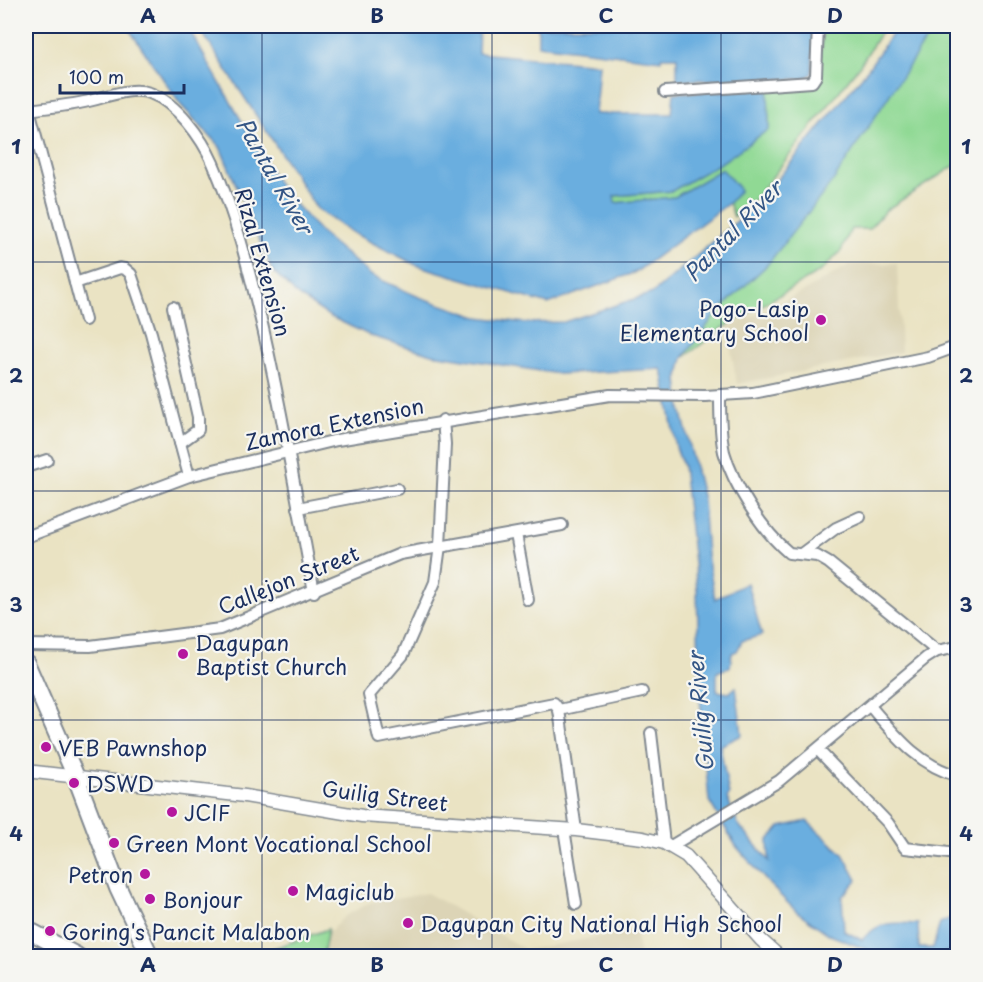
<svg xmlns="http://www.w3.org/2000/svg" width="983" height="982" font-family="'Playpen Sans',sans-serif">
  <rect width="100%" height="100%" fill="#f6f6f2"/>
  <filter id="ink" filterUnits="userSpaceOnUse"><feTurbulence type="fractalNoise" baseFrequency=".0167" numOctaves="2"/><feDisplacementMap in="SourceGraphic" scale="12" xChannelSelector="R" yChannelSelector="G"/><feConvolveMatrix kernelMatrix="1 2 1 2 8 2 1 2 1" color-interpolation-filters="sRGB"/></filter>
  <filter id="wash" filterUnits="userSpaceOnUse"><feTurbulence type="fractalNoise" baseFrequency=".008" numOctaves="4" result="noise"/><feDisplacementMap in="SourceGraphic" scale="24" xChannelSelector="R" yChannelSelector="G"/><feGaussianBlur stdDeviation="1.35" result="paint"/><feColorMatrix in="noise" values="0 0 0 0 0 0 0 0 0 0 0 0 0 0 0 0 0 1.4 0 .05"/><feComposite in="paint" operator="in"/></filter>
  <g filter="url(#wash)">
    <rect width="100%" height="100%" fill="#eae3c3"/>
    <g fill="#dcd4b6">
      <path d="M 897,263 L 901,352 L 737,384 L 727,328 L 808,289 L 849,265 Z"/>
      <path d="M 427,893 L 526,950 L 635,930 L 640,956 L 252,956 L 331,930 L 345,916 L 371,902 Z"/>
    </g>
    <g fill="#90d994" stroke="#568479" stroke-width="1.5">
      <path d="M 823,26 L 885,26 L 860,65 L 755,199 L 734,217 L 729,203 L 740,190 L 722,169 L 675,197 L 614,203 L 614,196 L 672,191 L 722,162 L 769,129 L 768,89 L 813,87 L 819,82 Z"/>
      <path d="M 935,26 L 957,26 L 957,164 L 886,210 L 869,229 L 851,229 L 841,251 L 821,271 L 723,328 L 683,358 L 717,312 L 767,265 Z"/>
      <path d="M 328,929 L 323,956 L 252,956 Z"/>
    </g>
    <g fill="#6aaedf" stroke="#426e9e" stroke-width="1.5">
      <path d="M 127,26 L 187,26 L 281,189 L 323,235 L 372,276 L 419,297 L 478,317 L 525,323 L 564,322 L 653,293 L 757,204 L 868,69 L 897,26 L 935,26 L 833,181 L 767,265 L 717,312 L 683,358 L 678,379 L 681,409 L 703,500 L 707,555 L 715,599 L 747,583 L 762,635 L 742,641 L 737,651 L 732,653 L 730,667 L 717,672 L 717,691 L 729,693 L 736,687 L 742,735 L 720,746 L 729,795 L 727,798 L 738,824 L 769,861 L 768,841 L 780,827 L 807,821 L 843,854 L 857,880 L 842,897 L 844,931 L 862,940 C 878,921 893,922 918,924 L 919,948 L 933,948 L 940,923 L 957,915 L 957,952 L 945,952 L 943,956 L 883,956 L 830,935 L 796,911 L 770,885 L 736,846 L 709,801 L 700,699 L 697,590 L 683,466 L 676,447 L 662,369 L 559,374 L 432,354 L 371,336 L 329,316 L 297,295 L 272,270 L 220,147 L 180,104 Z"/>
      <path d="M 198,26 L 479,26 L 478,53 L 599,64 L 595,114 L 672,114 L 674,93 L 768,89 L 769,129 L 722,162 L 672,191 L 614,196 L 615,203 L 675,197 L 722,169 L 740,190 L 729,203 L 636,272 L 548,304 L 416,265 L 353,233 L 317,209 Z"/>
      <path d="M 538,26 L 814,26 L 812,74 L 803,79 L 677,80 L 677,57 L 661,57 L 661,60 L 538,45 Z"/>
    </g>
  </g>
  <g filter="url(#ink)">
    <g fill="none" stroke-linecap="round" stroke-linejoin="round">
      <defs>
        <g id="minor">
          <path d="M 665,92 L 812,82 L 816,76 L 818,26"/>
          <path d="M 26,110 C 45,108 65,106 84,102 C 105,98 130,86 150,93 C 177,103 202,138 213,163 C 235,214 248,266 261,320 C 282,409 297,501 314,592"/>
          <path d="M 29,110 L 85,320"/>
          <path d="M 75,283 L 120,268 L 125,269 L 131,274 L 151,333 L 180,443"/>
          <path d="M 173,307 L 198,417 L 198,430 L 180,443 L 189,476"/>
          <path d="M 720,396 C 720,414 720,434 724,452 C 733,484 763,532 789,553 L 817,556 L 829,563 L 937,651"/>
          <path d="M 443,420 L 445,444 L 440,546 L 435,582 L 403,655 L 369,695 L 379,738 L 554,703 L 559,710 L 576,830"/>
          <path d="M 26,467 L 47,460"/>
          <path d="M 298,508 L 397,489"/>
          <path d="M 516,534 L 528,600"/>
          <path d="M 26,537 L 189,476 L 337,440 L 610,395 L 705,396 L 753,393 L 928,357 L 958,346"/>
          <path d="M 801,554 L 836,528 L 860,517"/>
          <path d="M 26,645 L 90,646 L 220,629 L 400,554 L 562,525"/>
          <path d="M 870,706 C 896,736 918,765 958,776"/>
          <path d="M 559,710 L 642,692"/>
          <path d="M 651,733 L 664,843"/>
          <path d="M 818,750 L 888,823 L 905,848 L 958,854"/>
          <path d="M 564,829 L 576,904"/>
          <path d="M 671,846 L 779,781 L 926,658 L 937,651 L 958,647"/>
        </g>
        <path id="tertiary" d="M 26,771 L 245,796 L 362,816 L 576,830 L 643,838 L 664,843 L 686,856 L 761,940 L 779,956"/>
        <g id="primary">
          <path d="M 26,663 L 76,777 L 118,888 L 150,956"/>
          <path d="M 26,929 L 77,956"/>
        </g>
      </defs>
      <use href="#minor" stroke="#828990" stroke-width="14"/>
      <use href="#tertiary" stroke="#828990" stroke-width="15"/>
      <use href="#primary" stroke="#828990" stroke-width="20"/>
      <use href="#minor" stroke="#fff" stroke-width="10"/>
      <use href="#tertiary" stroke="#fff" stroke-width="12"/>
      <use href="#primary" stroke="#fff" stroke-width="16"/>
    </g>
  </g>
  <path fill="none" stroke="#1b2f5e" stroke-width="1.5" stroke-opacity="0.55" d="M 262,26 L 262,956M 492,26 L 492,956M 721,26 L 721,956M 26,262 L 958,262M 26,491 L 958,491M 26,720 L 958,720"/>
  <g fill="#b5179e" stroke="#f6f6f2" stroke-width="2">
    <circle cx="821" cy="320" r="6"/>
    <circle cx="183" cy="654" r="6"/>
    <circle cx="46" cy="747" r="6"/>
    <circle cx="74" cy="783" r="6"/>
    <circle cx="172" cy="812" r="6"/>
    <circle cx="114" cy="843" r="6"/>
    <circle cx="145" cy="874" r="6"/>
    <circle cx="293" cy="891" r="6"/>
    <circle cx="150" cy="899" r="6"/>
    <circle cx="408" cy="923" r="6"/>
    <circle cx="50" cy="931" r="6"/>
  </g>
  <g text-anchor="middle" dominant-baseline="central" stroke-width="4.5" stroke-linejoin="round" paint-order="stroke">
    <g font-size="21" fill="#1b2f5e" stroke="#f6f6f2">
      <text transform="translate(264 262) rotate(74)">Rizal Extension</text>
      <text transform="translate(334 423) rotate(-12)">Zamora Extension</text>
      <text transform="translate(288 579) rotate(-22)">Callejon Street</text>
      <text transform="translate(385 795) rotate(7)">Guilig Street</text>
    </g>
    <g font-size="21" fill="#1b2f5e" stroke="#f6f6f2" text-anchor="start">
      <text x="809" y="308" text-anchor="end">Pogo-Lasip<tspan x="809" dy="24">Elementary School</tspan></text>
      <text x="195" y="642">Dagupan<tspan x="195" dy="24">Baptist Church</tspan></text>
      <text x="58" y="747">VEB Pawnshop</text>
      <text x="86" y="783">DSWD</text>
      <text x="184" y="812">JCIF</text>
      <text x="126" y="843">Green Mont Vocational School</text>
      <text x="133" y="874" text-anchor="end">Petron</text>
      <text x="305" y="891">Magiclub</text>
      <text x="162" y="899">Bonjour</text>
      <text x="420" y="923">Dagupan City National High School</text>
      <text x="62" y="931">Goring's Pancit Malabon</text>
    </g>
    <g font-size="22" font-style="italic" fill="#335585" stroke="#f6f6f2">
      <text transform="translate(276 175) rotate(60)">Pantal River</text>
      <text transform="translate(732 230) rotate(-46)">Pantal River</text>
      <text transform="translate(699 712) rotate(-95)">Guilig River</text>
    </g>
  </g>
  <rect width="983" height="982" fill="none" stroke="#f6f6f2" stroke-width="66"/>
  <path d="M60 84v9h124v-9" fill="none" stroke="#1b2f5e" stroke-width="3"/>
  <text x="69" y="84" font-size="18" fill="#1b2f5e" stroke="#f6f6f2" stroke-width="4.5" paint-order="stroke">100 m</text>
  <rect x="33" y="33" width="917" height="916" fill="none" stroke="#1b2f5e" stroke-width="2"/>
  <g font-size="20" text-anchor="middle" font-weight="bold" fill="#1b2f5e">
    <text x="148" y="23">A</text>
    <text x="377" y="23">B</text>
    <text x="606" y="23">C</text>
    <text x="835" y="23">D</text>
    <text x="16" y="154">1</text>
    <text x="966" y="154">1</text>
    <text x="16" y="383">2</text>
    <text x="966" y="383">2</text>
    <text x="16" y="612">3</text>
    <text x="966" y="612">3</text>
    <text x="16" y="841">4</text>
    <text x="966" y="841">4</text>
    <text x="148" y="972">A</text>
    <text x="377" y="972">B</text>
    <text x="606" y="972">C</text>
    <text x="835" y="972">D</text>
  </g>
</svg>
